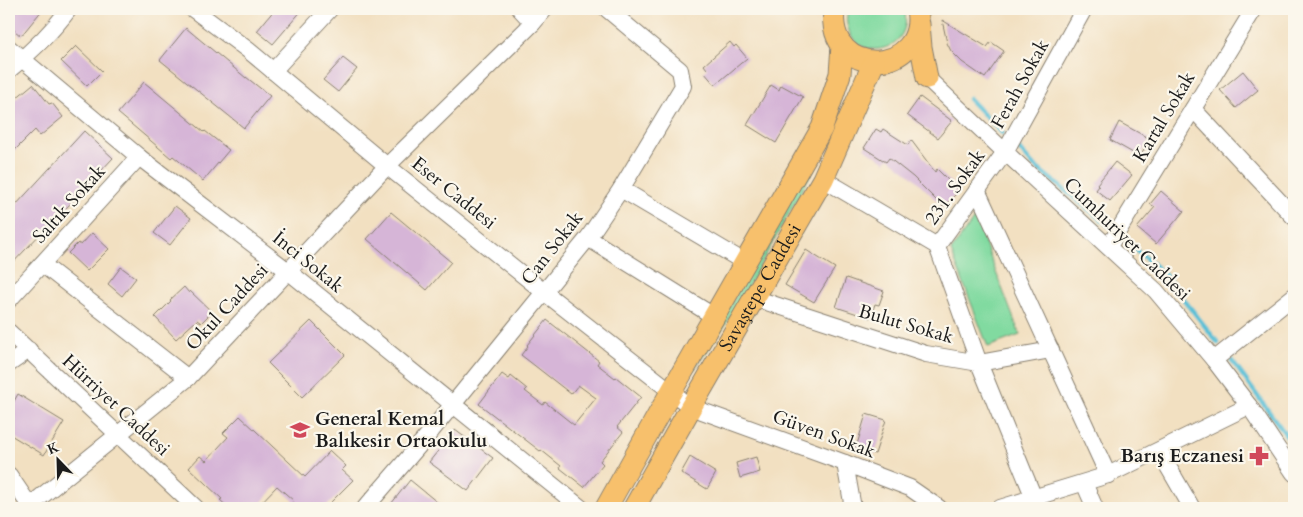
<svg xmlns="http://www.w3.org/2000/svg" width="1303" height="517" font-family="Cardo,serif">
  <rect width="100%" height="100%" fill="#fbf7ec"/>
  <filter id="ink" filterUnits="userSpaceOnUse"><feTurbulence type="fractalNoise" baseFrequency=".02" numOctaves="2"/><feDisplacementMap in="SourceGraphic" scale="10" xChannelSelector="R" yChannelSelector="G"/><feConvolveMatrix kernelMatrix="1 2 1 2 8 2 1 2 1" color-interpolation-filters="sRGB"/></filter>
  <filter id="wash" filterUnits="userSpaceOnUse"><feTurbulence type="fractalNoise" baseFrequency=".0096" numOctaves="4" result="noise"/><feDisplacementMap in="SourceGraphic" scale="20" xChannelSelector="R" yChannelSelector="G"/><feGaussianBlur stdDeviation="1.12" result="paint"/><feColorMatrix in="noise" values="0 0 0 0 0 0 0 0 0 0 0 0 0 0 0 0 0 1.4 0 .05"/><feComposite in="paint" operator="in"/></filter>
  <g filter="url(#wash)">
    <rect width="100%" height="100%" fill="#f2e0c1"/>
    <g fill="#81daa0" stroke="#4e7b5e">
      <path d="M 849,9 L 904,9 C 916,49 859,66 848,28 C 846,22 846,15 849,9 Z"/>
      <path d="M 838,113 L 841,115 L 822,154 L 756,273 L 726,324 L 694,370 Z"/>
      <path d="M 975,217 L 1020,335 L 988,347 L 951,251 Z"/>
    </g>
    <g fill="none" stroke-linecap="round" stroke-linejoin="round">
      <g stroke="#5ac0d7" stroke-width="4.5">
        <path d="M 969,99 L 1002,133"/>
        <path d="M 1019,149 L 1032,164 L 1108,225"/>
        <path d="M 1125,240 L 1163,273 L 1218,343"/>
        <path d="M 1232,361 L 1294,446"/>
      </g>
    </g>
    <g id="blocks">
      <g fill="#d6b5d7">
        <path d="M 9,9 L 43,9 L 21,36 L 9,26 Z"/>
        <path d="M 275,9 L 303,9 L 273,44 L 257,31 Z"/>
        <path d="M 942,20 L 987,47 L 991,42 L 1004,51 L 985,78 L 962,62 L 951,51 L 947,43 Z"/>
        <path d="M 186,28 L 246,78 L 246,77 L 270,96 L 244,128 L 160,60 Z"/>
        <path d="M 730,42 L 734,47 L 736,45 L 747,58 L 715,85 L 704,72 L 707,69 L 704,65 Z"/>
        <path d="M 76,46 L 102,71 L 87,86 L 61,61 Z"/>
        <path d="M 343,58 L 357,69 L 338,92 L 323,80 Z"/>
        <path d="M 1243,71 L 1258,90 L 1236,108 L 1220,90 Z"/>
        <path d="M 144,82 L 204,132 L 205,131 L 229,150 L 203,181 L 173,156 L 171,158 L 118,113 Z"/>
        <path d="M 33,84 L 49,104 L 52,103 L 63,117 L 40,136 L 35,130 L 9,156 L 9,104 Z"/>
        <path d="M 771,85 L 779,90 L 781,85 L 803,97 L 776,143 L 747,125 Z"/>
        <path d="M 920,97 L 952,121 L 938,138 L 907,115 Z"/>
        <path d="M 1119,122 L 1150,139 L 1140,157 L 1110,140 Z"/>
        <path d="M 876,129 L 881,132 L 883,129 L 908,145 L 911,140 L 935,172 L 937,169 L 959,191 L 943,207 L 913,177 L 889,158 L 886,162 L 864,148 Z"/>
        <path d="M 84,131 L 113,158 L 72,202 L 43,232 L 43,231 L 9,267 L 9,200 L 15,206 Z"/>
        <path d="M 1115,162 L 1132,175 L 1110,201 L 1096,190 L 1099,186 L 1097,184 Z"/>
        <path d="M 1161,191 L 1184,211 L 1156,244 L 1137,228 L 1155,207 L 1150,204 Z"/>
        <path d="M 175,206 L 191,218 L 170,245 L 154,233 Z"/>
        <path d="M 391,212 L 451,262 L 427,290 L 367,239 Z"/>
        <path d="M 92,233 L 109,249 L 87,271 L 68,253 L 78,243 L 81,245 Z"/>
        <path d="M 806,250 L 835,268 L 814,302 L 785,285 Z"/>
        <path d="M 121,267 L 136,278 L 122,296 L 108,284 Z"/>
        <path d="M 846,278 L 884,291 L 879,305 L 875,304 L 870,318 L 836,307 Z"/>
        <path d="M 184,287 L 189,293 L 190,291 L 212,312 L 201,323 L 197,320 L 176,339 L 155,317 L 171,301 L 170,300 Z"/>
        <path d="M 547,320 L 599,361 L 597,364 L 615,378 L 616,377 L 641,397 L 617,427 L 623,432 L 600,461 L 603,464 L 584,487 L 560,468 L 561,466 L 541,450 L 540,451 L 479,404 L 502,374 L 509,379 L 511,376 L 527,389 L 525,391 L 543,405 L 545,402 L 574,425 L 596,398 L 578,385 L 571,394 L 521,355 L 528,346 L 527,345 Z"/>
        <path d="M 311,321 L 345,355 L 302,397 L 268,363 Z"/>
        <path d="M 18,394 L 64,422 L 44,455 L 9,434 L 9,410 Z"/>
        <path d="M 866,414 L 886,420 L 875,454 L 856,448 Z"/>
        <path d="M 240,416 L 305,477 L 330,451 L 346,466 L 342,470 L 353,480 L 325,508 L 287,508 L 294,501 L 277,486 L 256,508 L 229,508 L 220,500 L 222,499 L 189,468 L 200,456 L 206,461 L 228,437 L 223,433 Z"/>
        <path d="M 455,430 L 493,458 L 468,491 L 429,462 Z"/>
        <path d="M 690,457 L 716,473 L 707,489 L 681,473 Z"/>
        <path d="M 756,457 L 760,472 L 740,478 L 736,463 Z"/>
        <path d="M 410,480 L 432,498 L 444,508 L 397,508 L 391,504 Z"/>
      </g>
    </g>
  </g>
  <g filter="url(#ink)">
    <use href="#blocks" fill-opacity="0" stroke="#877e6e" stroke-width="1"/>
    <g fill="none" stroke-linecap="round" stroke-linejoin="round">
      <defs>
        <g id="minor">
          <path d="M 193,9 L 248,50 L 387,166 L 544,292 L 691,407 L 845,463 L 910,488 L 939,508"/>
          <path d="M 520,9 L 533,23"/>
          <path d="M 9,48 L 139,157 L 288,271 L 581,508"/>
          <path d="M 9,70 C 31,52 52,32 69,9"/>
          <path d="M 273,71 L 330,9"/>
          <path d="M 927,78 L 1005,152 L 1156,291 L 1214,360 L 1249,406 L 1294,473"/>
          <path d="M 1193,109 L 1294,217"/>
          <path d="M 823,179 L 937,246 L 979,363 L 1034,498"/>
          <path d="M 621,189 L 746,263"/>
          <path d="M 977,190 L 1108,475"/>
          <path d="M 588,238 L 715,317"/>
          <path d="M 937,246 L 1005,152 L 1084,9"/>
          <path d="M 1109,246 L 1254,9"/>
          <path d="M 42,264 L 188,378"/>
          <path d="M 754,298 L 926,354 L 979,363 L 1051,350"/>
          <path d="M 9,300 L 139,157"/>
          <path d="M 9,332 L 196,508"/>
          <path d="M 1214,360 L 1294,296"/>
          <path d="M 9,364 L 29,350"/>
          <path d="M 1159,451 L 1192,508"/>
          <path d="M 845,463 L 853,508"/>
          <path d="M 9,475 L 30,506"/>
          <path d="M 1084,483 L 1095,508"/>
          <path d="M 27,508 L 188,378 L 387,166 L 533,23 L 545,9"/>
          <path d="M 365,508 L 428,435 L 588,238 L 621,189 L 683,86 L 680,70 L 607,9"/>
          <path d="M 1000,508 L 1108,475 L 1249,406"/>
        </g>
        <g id="major">
          <path d="M 834,9 C 826,82 929,75 917,9"/>
          <path d="M 919,24 L 921,47 L 927,78"/>
          <path d="M 606,508 L 671,392 L 822,128 L 840,74 L 842,45"/>
          <path id="s1" d="M 634,508 L 691,407 L 823,179 L 874,62"/>
        </g>
      </defs>
      <use href="#minor" stroke="#877e6e" stroke-width="18"/>
      <use href="#major" stroke="#877e6e" stroke-width="23"/>
      <use href="#minor" stroke="#fff" stroke-width="16"/>
      <use href="#major" stroke="#f7c06c" stroke-width="21"/>
    </g>
  </g>
  <defs>
    <symbol id="school-bare" viewBox="-9 -9 18 18"><path d="M0-5L7-2L0 1L-7-2ZM-4 1L0 2.5L4 1V4Q0 6-4 4Z" fill="#d1495b" stroke="#fbf7ec" stroke-width="2.5" paint-order="stroke"/></symbol>
    <symbol id="pharmacy-bare" viewBox="-9 -9 18 18"><path d="M-2-6h4v4h4v4h-4v4h-4v-4h-4v-4h4Z" fill="#d1495b" stroke="#fbf7ec" stroke-width="2.5" paint-order="stroke"/></symbol>
  </defs>
  <g fill-rule="evenodd">
    <use href="#school-bare" x="286" y="416" width="28" height="28"/>
    <use href="#pharmacy-bare" x="1245" y="442" width="28" height="28"/>
  </g>
  <g text-anchor="middle" dominant-baseline="central" stroke-width="4.5" stroke-linejoin="round" paint-order="stroke">
    <g font-size="19" fill="#1c1c1c" stroke="#fbf7ec">
      <text transform="translate(1020 84) rotate(-61)">Ferah Sokak</text>
      <text transform="translate(1164 117) rotate(-59)">Kartal Sokak</text>
      <text transform="translate(955 187) rotate(-54)">231. Sokak</text>
      <text transform="translate(454 193) rotate(39)">Eser Caddesi</text>
      <text transform="translate(69 204) rotate(-48)">Saltık Sokak</text>
      <text transform="translate(1127 239) rotate(44)">Cumhuriyet Caddesi</text>
      <text transform="translate(552 248) rotate(-52)">Can Sokak</text>
      <text transform="translate(308 262) rotate(39)">İnci Sokak</text>
      <text stroke="none"><textPath href="#s1" startOffset="254">Savaştepe Caddesi</textPath></text>
      <text transform="translate(227 307) rotate(-47)">Okul Caddesi</text>
      <text transform="translate(906 324) rotate(16)">Bulut Sokak</text>
      <text transform="translate(116 405) rotate(43)">Hürriyet Caddesi</text>
      <text transform="translate(824 434) rotate(20)">Güven Sokak</text>
    </g>
    <g font-size="19" font-weight="bold" fill="#1c1c1c" stroke="#fbf7ec" text-anchor="start">
      <text x="315" y="419">General Kemal<tspan x="315" dy="22">Balıkesir Ortaokulu</tspan></text>
      <text x="1244" y="456" text-anchor="end">Barış Eczanesi</text>
    </g>
  </g>
  <rect width="1303" height="517" fill="none" stroke="#fbf7ec" stroke-width="30"/>
  <g transform="translate(58 460) rotate(337)" stroke="#fbf7ec" stroke-width="4" paint-order="stroke">
  <path d="M0-4L9 19L0 12L-9 19Z" fill="#1c1c1c"/>
  <text y="-8" font-size="14" font-weight="bold" text-anchor="middle" fill="#1c1c1c">K</text>
  </g>
</svg>
